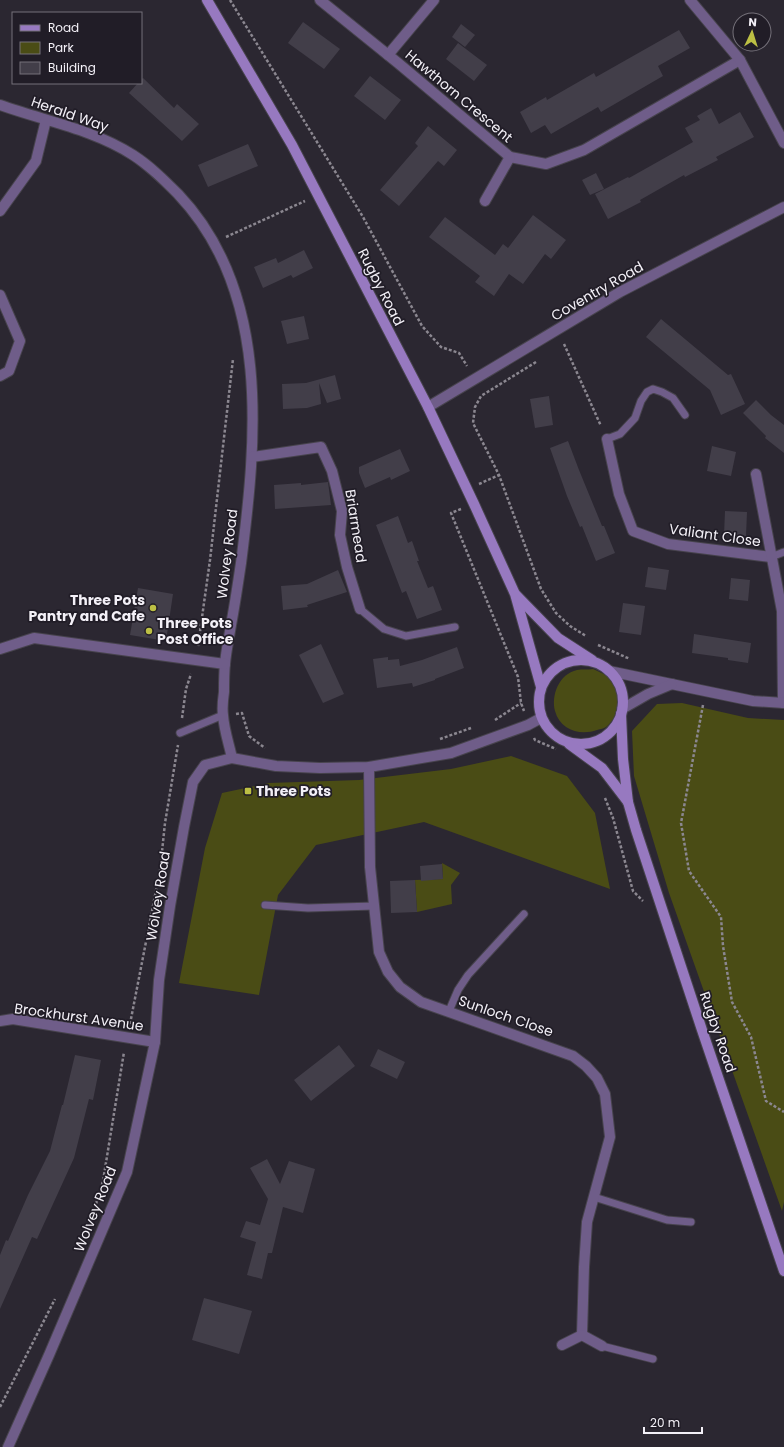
<svg xmlns="http://www.w3.org/2000/svg" width="784" height="1447" font-family="Poppins,sans-serif">
  <rect width="100%" height="100%" fill="#2b2731"/>
  <g fill="#4a4c15">
    <path d="M 593,669 C 597,671 603,673 607,676 C 622,687 621,716 606,727 C 603,729 599,729 597,730 C 580,736 560,730 555,711 C 551,695 559,674 577,670 C 582,669 588,670 593,669 Z"/>
    <path d="M 682,703 L 748,718 L 784,720 L 784,1202 L 782,1211 L 669,893 L 634,776 L 632,731 L 657,704 Z"/>
    <path d="M 511,756 L 567,776 L 595,813 L 610,889 L 424,822 L 316,845 L 278,895 L 259,995 L 179,983 L 205,848 L 222,793 L 269,783 L 359,780 L 451,769 Z"/>
    <path d="M 442,863 L 460,873 L 451,885 L 452,904 L 417,912 L 415,880 L 443,879 Z"/>
  </g>
  <g fill="#423e49">
    <path d="M 303,22 L 340,49 L 324,69 L 288,43 Z"/>
    <path d="M 461,24 L 475,35 L 465,47 L 452,37 Z"/>
    <path d="M 679,30 L 690,48 L 658,66 L 663,76 L 601,112 L 598,107 L 551,134 L 545,125 L 531,133 L 520,112 L 546,97 L 547,100 L 594,73 L 596,77 Z"/>
    <path d="M 458,43 L 487,65 L 474,81 L 446,59 Z"/>
    <path d="M 370,76 L 401,100 L 385,120 L 354,96 Z"/>
    <path d="M 143,78 L 174,108 L 177,104 L 199,124 L 182,141 L 129,93 L 138,83 L 141,83 L 141,80 Z"/>
    <path d="M 711,108 L 719,124 L 740,112 L 754,137 L 716,157 L 718,160 L 685,177 L 684,175 L 640,200 L 641,202 L 608,219 L 595,194 L 628,177 L 629,178 L 693,142 L 685,128 L 700,120 L 697,116 Z"/>
    <path d="M 428,126 L 457,150 L 444,166 L 438,161 L 399,206 L 380,190 L 418,146 L 415,143 Z"/>
    <path d="M 248,144 L 258,166 L 208,187 L 198,165 Z"/>
    <path d="M 596,173 L 604,189 L 590,195 L 582,180 Z"/>
    <path d="M 533,215 L 566,240 L 551,259 L 545,254 L 523,284 L 509,274 L 494,296 L 475,282 L 480,276 L 429,237 L 445,217 L 495,255 L 503,244 L 508,248 Z"/>
    <path d="M 304,250 L 313,268 L 293,278 L 291,275 L 263,288 L 254,267 L 276,258 L 278,263 Z"/>
    <path d="M 304,316 L 309,339 L 287,344 L 281,321 Z"/>
    <path d="M 661,319 L 728,375 L 731,374 L 745,404 L 721,415 L 710,390 L 646,337 Z"/>
    <path d="M 335,375 L 341,399 L 327,403 L 319,383 L 321,404 L 307,408 L 283,409 L 282,384 L 306,383 Z"/>
    <path d="M 549,396 L 553,425 L 535,428 L 530,399 Z"/>
    <path d="M 756,400 L 771,415 L 784,425 L 784,453 L 765,438 L 766,436 L 743,413 Z"/>
    <path d="M 568,441 L 579,470 L 602,526 L 604,526 L 615,553 L 596,561 L 582,526 L 580,527 L 567,496 L 550,448 Z"/>
    <path d="M 712,446 L 736,452 L 731,476 L 707,471 Z"/>
    <path d="M 400,449 L 410,471 L 391,480 L 390,477 L 365,488 L 359,473 L 359,467 Z"/>
    <path d="M 328,482 L 331,505 L 275,509 L 274,485 L 301,483 L 301,485 Z"/>
    <path d="M 725,511 L 747,512 L 746,536 L 724,535 Z"/>
    <path d="M 398,516 L 408,543 L 412,541 L 419,561 L 417,561 L 428,588 L 433,586 L 442,610 L 417,619 L 406,591 L 402,593 L 376,525 Z"/>
    <path d="M 648,567 L 669,570 L 666,590 L 645,587 Z"/>
    <path d="M 338,570 L 347,592 L 307,605 L 308,607 L 283,610 L 281,586 L 307,584 Z"/>
    <path d="M 731,578 L 750,580 L 748,601 L 729,599 Z"/>
    <path d="M 138,588 L 173,594 L 166,641 L 130,635 Z"/>
    <path d="M 623,603 L 645,606 L 641,635 L 619,632 Z"/>
    <path d="M 694,634 L 751,643 L 748,663 L 728,660 L 728,658 L 692,653 Z"/>
    <path d="M 321,644 L 344,694 L 323,703 L 299,655 Z"/>
    <path d="M 457,647 L 464,668 L 435,679 L 435,680 L 413,687 L 412,683 L 377,688 L 373,659 L 388,657 L 388,660 L 399,659 L 400,666 L 422,660 Z"/>
    <path d="M 442,864 L 443,879 L 421,881 L 420,866 Z"/>
    <path d="M 415,880 L 417,912 L 391,913 L 390,881 Z"/>
    <path d="M 339,1045 L 355,1066 L 311,1101 L 294,1080 Z"/>
    <path d="M 378,1049 L 405,1062 L 397,1079 L 370,1066 Z"/>
    <path d="M 75,1055 L 101,1060 L 93,1100 L 89,1099 L 74,1158 L 37,1239 L 32,1237 L 0,1309 L 0,1255 L 6,1240 L 8,1241 L 28,1195 L 50,1151 L 62,1105 L 63,1105 Z"/>
    <path d="M 267,1159 L 280,1184 L 289,1161 L 315,1169 L 303,1213 L 283,1207 L 272,1253 L 268,1253 L 262,1279 L 247,1275 L 256,1242 L 240,1237 L 246,1221 L 260,1225 L 268,1199 L 250,1168 Z"/>
    <path d="M 204,1298 L 252,1311 L 239,1354 L 192,1340 Z"/>
  </g>
  <g fill="none" stroke-linecap="round" stroke-linejoin="round">
    <defs>
      <g id="lane">
        <path d="M 607,439 L 620,434 L 635,418 L 641,401 L 647,392 L 653,389 L 662,392 L 673,398 L 685,415"/>
        <path d="M 771,557 L 784,552"/>
        <path d="M 360,609 L 384,629 L 406,636 L 455,627"/>
        <path d="M 180,733 L 223,715"/>
        <path d="M 265,905 L 308,908 L 374,906"/>
        <path d="M 449,1011 L 458,990 L 468,975 L 524,914"/>
        <path d="M 594,1197 L 667,1220 L 691,1222"/>
        <path d="M 602,1346 L 653,1359"/>
      </g>
      <g id="street">
        <path d="M 320,0 L 398,63 L 510,157 L 546,164 L 584,150 L 740,60"/>
        <path d="M 690,0 L 740,60 L 784,143"/>
        <path d="M 388,55 L 434,0"/>
        <path d="M 0,105 C 44,121 93,129 133,155 C 150,166 164,180 178,194 C 271,292 257,439 241,563 C 238,583 235,604 231,625 C 229,638 226,651 225,664 C 224,673 224,683 224,692 C 223,699 222,708 223,715 C 224,730 229,744 232,758"/>
        <path d="M 485,201 L 510,157"/>
        <path d="M 0,211 L 36,161 L 46,120"/>
        <path d="M 0,295 L 20,341 L 9,371 L 0,376"/>
        <path d="M 428,407 L 620,292 L 784,207"/>
        <path d="M 607,439 L 619,494 L 633,531 L 668,544 L 771,557"/>
        <path d="M 252,457 L 321,447 L 332,471 L 342,511 L 340,535 L 347,567 L 360,609"/>
        <path d="M 756,474 L 782,611 L 783,703"/>
        <path d="M 0,649 L 34,638 L 225,664"/>
        <path d="M 609,671 L 753,701 L 784,703"/>
        <path d="M 622,709 L 648,694 L 672,684"/>
        <path d="M 369,767 L 370,867 L 379,952 L 388,972 L 400,987 L 421,1002 L 573,1056 L 586,1066 L 597,1078 L 605,1094 L 610,1137 L 587,1222 L 584,1267 L 582,1335"/>
        <path d="M 0,1021 L 13,1019 L 155,1042"/>
        <path d="M 562,1345 L 582,1335 L 602,1346"/>
        <path d="M 8,1447 L 49,1355 L 127,1172 L 155,1042 L 159,980 L 170,906 L 184,827 L 193,782 L 205,765 L 232,758 L 276,766 L 320,768 L 369,767 L 451,753 L 528,725 L 541,718"/>
      </g>
      <g id="secondary">
        <path d="M 207,0 L 292,145 L 428,407 L 474,504 L 515,594 L 541,687"/>
        <path d="M 516,595 L 558,638 L 592,660"/>
        <circle cx="581" cy="702" r="42"/>
        <path d="M 621,714 L 623,759 L 628,802 L 636,830 L 702,1030 L 784,1271"/>
        <path d="M 569,744 L 602,768 L 628,802"/>
      </g>
    </defs>
    <use href="#lane" stroke="#47434d" stroke-width="9"/>
    <use href="#street" stroke="#47434d" stroke-width="12"/>
    <use href="#secondary" stroke="#47434d" stroke-width="12"/>
    <g stroke="#8b8790" stroke-width="2.5" stroke-dasharray="3 2" stroke-linecap="butt">
      <path d="M 230,0 L 363,217 L 422,326 L 441,347 L 459,353 L 467,366"/>
      <path d="M 226,237 L 305,201"/>
      <path d="M 564,344 L 601,426"/>
      <path d="M 536,362 L 481,396 L 475,407 L 473,423 L 499,475 L 541,589 L 556,613 L 570,626 L 586,636"/>
      <path d="M 479,484 L 499,475"/>
      <path d="M 461,509 L 451,513 L 518,677 L 521,703 L 524,711"/>
      <path d="M 598,645 L 630,659"/>
      <path d="M 198,646 L 210,560 L 233,359"/>
      <path d="M 703,705 L 681,823 L 689,871 L 721,917 L 723,946 L 732,1002 L 751,1037 L 766,1101 L 784,1112"/>
      <path d="M 236,714 L 242,713 L 249,736 L 265,748"/>
      <path d="M 182,718 L 186,689 L 191,674"/>
      <path d="M 495,720 L 521,703"/>
      <path d="M 534,738 L 535,740 L 556,749"/>
      <path d="M 440,739 L 471,728"/>
      <path d="M 605,798 L 613,818 L 633,891 L 643,901"/>
      <path d="M 160,871 L 165,823 L 178,745"/>
      <path d="M 130,1024 L 159,875"/>
      <path d="M 96,1204 L 103,1181 L 124,1052"/>
      <path d="M 0,1407 L 55,1299"/>
    </g>
    <use href="#lane" stroke="#6f5d89" stroke-width="7"/>
    <use href="#street" stroke="#6f5d89" stroke-width="10"/>
    <use href="#secondary" stroke="#9779c0" stroke-width="10"/>
  </g>
  <g fill="#bcbf44" stroke="#211d27" stroke-width="1.5">
    <circle cx="153" cy="608" r="4"/>
    <circle cx="149" cy="631" r="4"/>
    <rect x="244" y="787" width="8" height="8" rx="2"/>
  </g>
  <g text-anchor="middle" dominant-baseline="central" stroke-width="3.5" stroke-linejoin="round" paint-order="stroke">
    <g font-size="14" fill="#f3f0f7" stroke="#211d27">
      <text transform="translate(459 96) rotate(40)">Hawthorn Crescent</text>
      <text transform="translate(70 114) rotate(19)">Herald Way</text>
      <text transform="translate(381 287) rotate(63)">Rugby Road</text>
      <text transform="translate(597 291) rotate(-30)">Coventry Road</text>
      <text transform="translate(356 526) rotate(81)">Briarmead</text>
      <text transform="translate(715 535) rotate(8)">Valiant Close</text>
      <text transform="translate(227 554) rotate(-83)">Wolvey Road</text>
      <text transform="translate(158 896) rotate(-81)">Wolvey Road</text>
      <text transform="translate(506 1016) rotate(19)">Sunloch Close</text>
      <text transform="translate(79 1017) rotate(8)">Brockhurst Avenue</text>
      <text transform="translate(718 1032) rotate(71)">Rugby Road</text>
      <text transform="translate(95 1209) rotate(-68)">Wolvey Road</text>
    </g>
    <g font-size="14" font-weight="bold" fill="#f3f0f7" stroke="#211d27" text-anchor="start">
      <text x="145" y="600" text-anchor="end">Three Pots<tspan x="145" dy="16">Pantry and Cafe</tspan></text>
      <text x="157" y="623">Three Pots<tspan x="157" dy="16">Post Office</tspan></text>
      <text x="256" y="791">Three Pots</text>
    </g>
  </g>
  <rect x="12" y="12" width="130" height="72" fill="#211d27" stroke="#75717a"/>
  <rect x="20" y="25" width="20" height="6" fill="#9779c0" stroke="#75717a"/>
  <text x="48" y="32" font-size="12" fill="#f3f0f7">Road</text>
  <rect x="20" y="42" width="20" height="12" fill="#4a4c15" stroke="#75717a"/>
  <text x="48" y="52" font-size="12" fill="#f3f0f7">Park</text>
  <rect x="20" y="62" width="20" height="12" fill="#423e49" stroke="#75717a"/>
  <text x="48" y="72" font-size="12" fill="#f3f0f7">Building</text>
  <g transform="translate(752 32) rotate(4)"><circle r="19" fill="#211d27" stroke="#75717a"/>
  <path d="M0-3L7 15L0 10L-7 15Z" fill="#bcbf44"/>
  <text y="-6" font-size="11" font-weight="bold" text-anchor="middle" fill="#f3f0f7">N</text>
  </g>
  <path d="M644 1427v6h58v-6" fill="none" stroke="#f3f0f7" stroke-width="2"/>
  <text x="650" y="1427" font-size="12" fill="#f3f0f7" stroke="#211d27" stroke-width="3" paint-order="stroke">20 m</text>
</svg>
